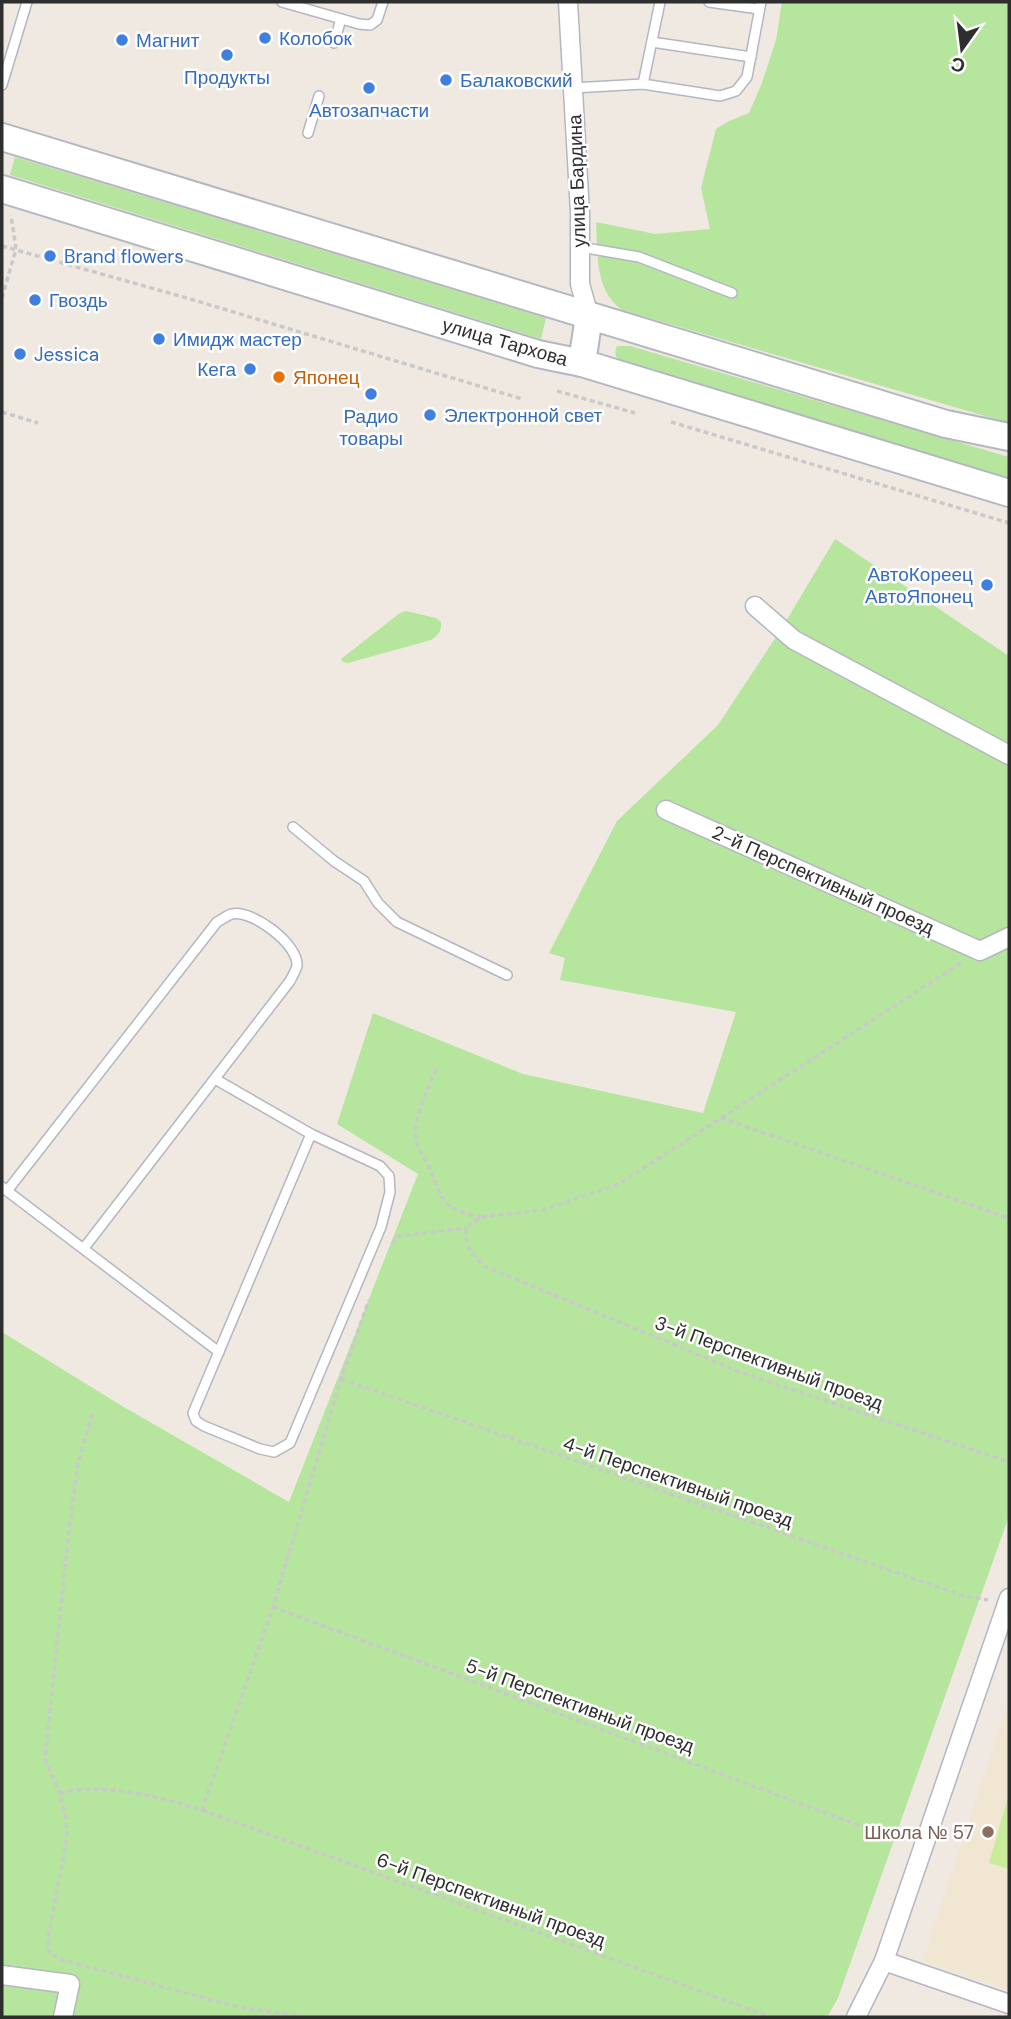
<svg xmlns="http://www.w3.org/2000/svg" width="1011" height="2019" font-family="'DM Sans',sans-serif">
  <rect width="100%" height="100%" fill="#efe9e1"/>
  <path fill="#f0e6d1" d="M 1009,1702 L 1009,1990 L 923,1961 Z"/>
  <g fill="#b6e59e">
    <path d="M 782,2 L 1009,2 L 1009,423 L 622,310 C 594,289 598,254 596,222 L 655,234 L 710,229 L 701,188 L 716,129 L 729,121 L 749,113 L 762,83 L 776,40 Z"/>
    <path d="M 15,157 L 546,318 L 541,339 L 10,175 Z"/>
    <path d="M 617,346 L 630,346 L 1009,457 L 1009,481 L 620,362 C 615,356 614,353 617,346 Z"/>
    <path d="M 835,539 L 1009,656 L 1009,1516 L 838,1998 L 827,2017 L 2,2017 L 2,1332 L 122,1406 L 289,1502 L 418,1174 L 337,1124 L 373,1013 L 523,1074 L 703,1113 L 736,1012 L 560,980 L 565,958 L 549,953 L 617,821 L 718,725 L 782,628 Z"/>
    <path d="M 406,611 L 436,618 L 441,622 C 442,631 438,635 431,640 L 348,663 L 343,662 L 341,659 L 400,613 Z"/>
  </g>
  <path fill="#c9ec9a" d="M 1009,1794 L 1009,1869 L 989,1863 Z"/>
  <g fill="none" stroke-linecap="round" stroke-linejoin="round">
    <defs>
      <g id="service">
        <path d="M 282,2 L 359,24 L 370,25 L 377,20 L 383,2"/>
        <path d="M 709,2 L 759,9"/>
        <path d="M 652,42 L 751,57"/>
        <path d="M 334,43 L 341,19"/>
        <path d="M 643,84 L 660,2"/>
        <path d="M 2,85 L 27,2"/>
        <path d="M 573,88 L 643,84 L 720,96 L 736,91 L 747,77 L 761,2"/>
        <path d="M 308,133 L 319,96"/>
        <path d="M 580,247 L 639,257 L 732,293"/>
        <path d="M 293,827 L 334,861 L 364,881 L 378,903 L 397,922 L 507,975"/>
        <path d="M 215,1079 L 311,1134"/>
        <path d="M 311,1134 L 380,1166 L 389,1176 L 390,1192 L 381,1227 L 290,1443 L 274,1452 L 260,1449 L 204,1426 L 196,1421 L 193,1413 Z"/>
        <path d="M 2,1187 L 219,1352"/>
        <path d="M 7,1191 L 217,922 C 222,920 227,915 232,914 C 251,909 299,944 297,966 C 296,970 292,977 290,981 L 84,1248"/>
      </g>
      <g id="minor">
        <path d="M 568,2 L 580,213 L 580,284 L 589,316"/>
        <path d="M 755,606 L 794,640 L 1009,755"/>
        <path d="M 666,810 L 980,951 L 1009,937"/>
        <path d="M 884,1961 L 1009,2004"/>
        <path d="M 2,1975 L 70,1984 L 63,2017"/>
        <path d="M 856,2017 L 884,1961 L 1009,1598"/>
      </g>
      <g id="secondary">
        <path d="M 2,137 L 946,424 L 1009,437"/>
        <path d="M 2,189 L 538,354 L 582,363 L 1009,493"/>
        <path d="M 582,363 L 589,316"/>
      </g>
    </defs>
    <use href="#service" stroke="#b4b7c1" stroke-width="12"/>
    <use href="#minor" stroke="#b4b7c1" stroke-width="21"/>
    <use href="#secondary" stroke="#b4b7c1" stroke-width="30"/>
    <g stroke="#c9c9c9" stroke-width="3.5" stroke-dasharray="5 3.5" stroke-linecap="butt">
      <path d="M 2,246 L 187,298 L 522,399"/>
      <path d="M 2,298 L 16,249 L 11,215"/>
      <path d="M 557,391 L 635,413"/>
      <path d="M 2,412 L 38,423"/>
      <path d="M 671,422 L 1009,523"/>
      <path d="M 961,963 L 619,1184 L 543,1210 L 481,1217 L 466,1228 C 465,1247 471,1253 484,1266 L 740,1372 L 1009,1462"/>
      <path d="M 436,1069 C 429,1088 412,1119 416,1138 C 417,1148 426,1159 430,1168 C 444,1204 441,1208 481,1217"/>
      <path d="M 721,1118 L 1009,1218"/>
      <path d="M 392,1244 L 399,1236 L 466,1228"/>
      <path d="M 341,1379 L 961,1595 L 988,1600"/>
      <path d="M 92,1414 L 78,1464 L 69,1529 L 45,1759 L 60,1793 L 66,1819 L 67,1837 L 48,1939 L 49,1952 L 59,1959 L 238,2007 L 306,2017"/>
      <path d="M 273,1607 L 877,1832"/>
      <path d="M 60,1793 C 103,1782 160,1797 202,1810 L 771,2017"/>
      <path d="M 202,1810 L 273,1607 L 341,1379 L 369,1300"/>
    </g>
    <use href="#service" stroke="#fff" stroke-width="9"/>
    <use href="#minor" stroke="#fff" stroke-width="18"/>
    <use href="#secondary" stroke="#fff" stroke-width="26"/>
  </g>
  <g fill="#3f7fe0" stroke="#fff" stroke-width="2.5">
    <circle cx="265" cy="38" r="7"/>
    <circle cx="122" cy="40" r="7"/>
    <circle cx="227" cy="55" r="7"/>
    <circle cx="446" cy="80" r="7"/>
    <circle cx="369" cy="88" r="7"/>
    <circle cx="50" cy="256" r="7"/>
    <circle cx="35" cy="300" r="7"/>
    <circle cx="159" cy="339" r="7"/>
    <circle cx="20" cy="354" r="7"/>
    <circle cx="250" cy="369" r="7"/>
    <circle cx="371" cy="394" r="7"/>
    <circle cx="430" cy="415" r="7"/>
    <circle cx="987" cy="585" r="7"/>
  </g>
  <circle fill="#e8710a" stroke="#fff" stroke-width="2.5" cx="279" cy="377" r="7"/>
  <circle fill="#8d6e63" stroke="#fff" stroke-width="2.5" cx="988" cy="1832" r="7"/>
  <g text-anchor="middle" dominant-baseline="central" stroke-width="5" stroke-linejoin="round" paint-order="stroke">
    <g font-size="19" fill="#366cbe" stroke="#fff" text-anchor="start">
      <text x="279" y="38">Колобок</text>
      <text x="136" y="40">Магнит</text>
      <text x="227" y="77" text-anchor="middle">Продукты</text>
      <text x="460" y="80">Балаковский</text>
      <text x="369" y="110" text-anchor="middle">Автозапчасти</text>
      <text x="64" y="256">Brand flowers</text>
      <text x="49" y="300">Гвоздь</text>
      <text x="173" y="339">Имидж мастер</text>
      <text x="34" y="354">Jessica</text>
      <text x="236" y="369" text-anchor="end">Кега</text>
      <text x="444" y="415">Электронной свет</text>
      <text x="371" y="416" text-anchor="middle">Радио<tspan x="371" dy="22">товары</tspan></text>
      <text x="973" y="574" text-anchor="end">АвтоКореец<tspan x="973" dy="22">АвтоЯпонец</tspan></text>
    </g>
    <g font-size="19" fill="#2e2e2e" stroke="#fff">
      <text transform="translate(577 181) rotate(-92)">улица Бардина</text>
      <text transform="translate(505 342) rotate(16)">улица Тархова</text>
      <text transform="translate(823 880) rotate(24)">2-й Перспективный проезд</text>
      <text transform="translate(769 1363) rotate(20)">3-й Перспективный проезд</text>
      <text transform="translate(678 1482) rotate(19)">4-й Перспективный проезд</text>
      <text transform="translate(580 1706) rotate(20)">5-й Перспективный проезд</text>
      <text transform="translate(491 1900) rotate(20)">6-й Перспективный проезд</text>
    </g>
    <g font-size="19" fill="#c56008" stroke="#fff" text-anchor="start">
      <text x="293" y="377">Японец</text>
    </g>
    <g font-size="19" fill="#785e54" stroke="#fff" text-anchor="end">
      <text x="974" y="1832">Школа № 57</text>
    </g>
  </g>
  <rect width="1011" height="2019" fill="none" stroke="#2e2e2e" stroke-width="7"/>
  <g transform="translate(962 49) rotate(194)" stroke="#ffffff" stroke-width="5" paint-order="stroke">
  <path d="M0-5L12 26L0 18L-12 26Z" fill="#2e2e2e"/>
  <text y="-10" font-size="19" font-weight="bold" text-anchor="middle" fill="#2e2e2e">С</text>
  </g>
</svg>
